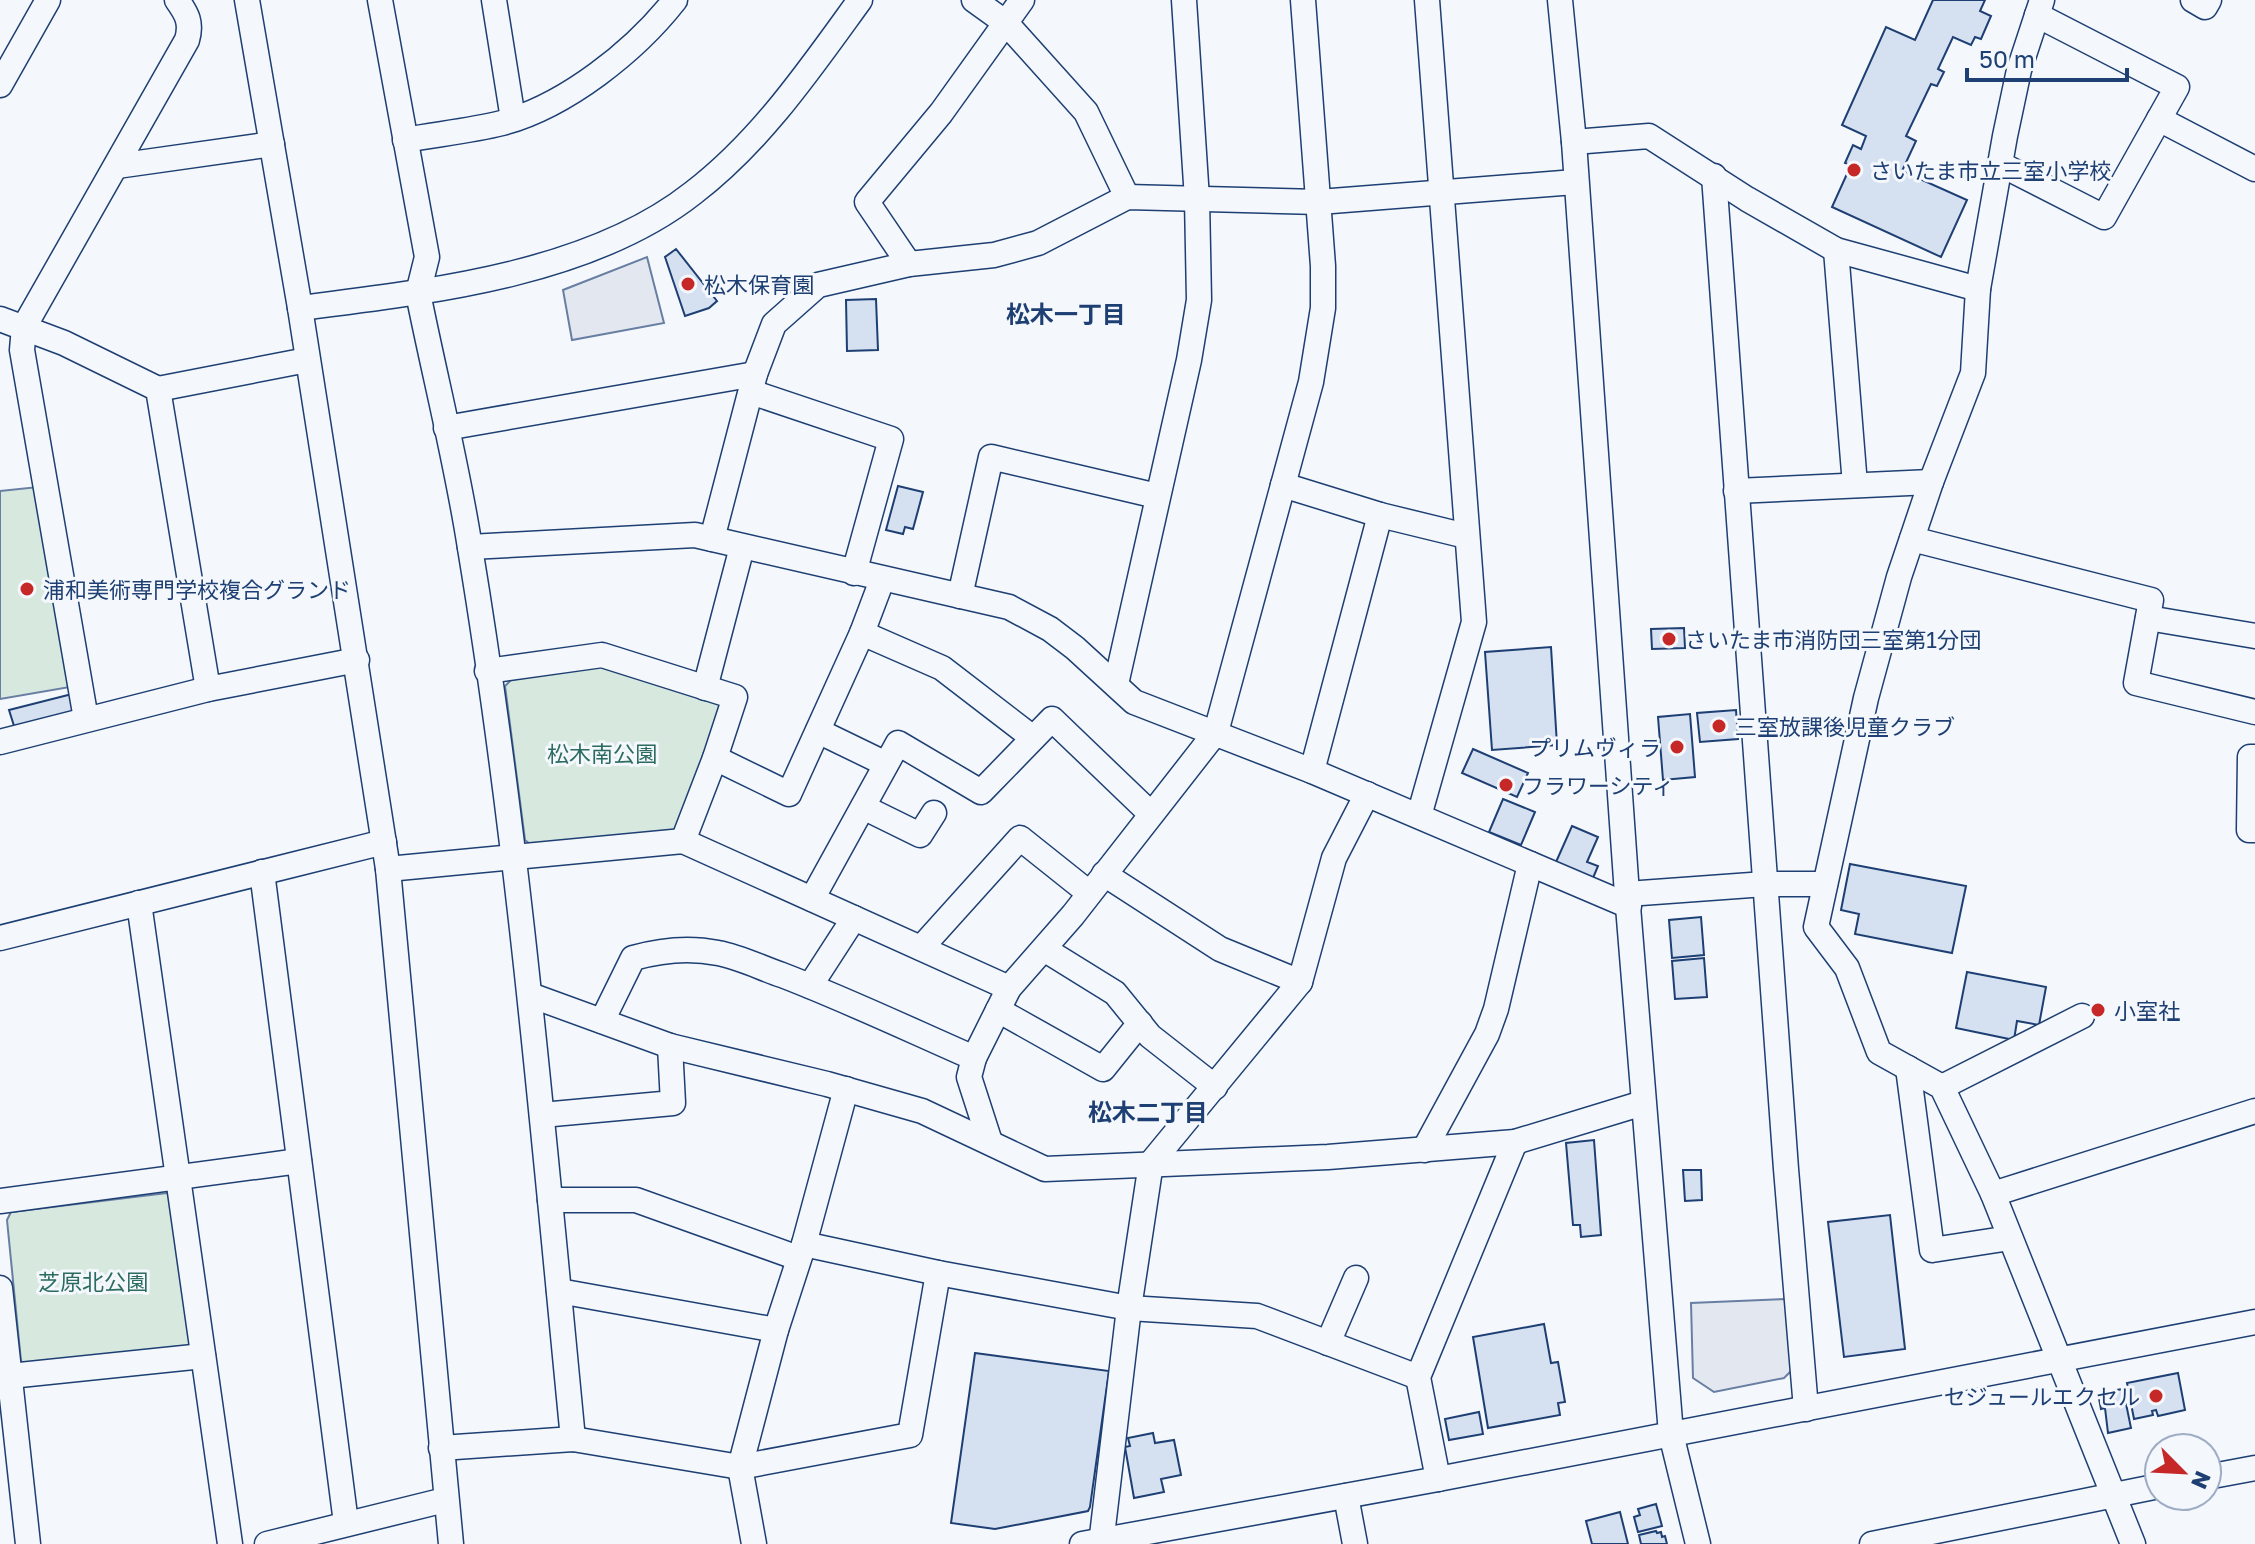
<svg xmlns="http://www.w3.org/2000/svg" width="2255" height="1544" font-family="'Golos Text','Noto Sans JP',sans-serif">
  <rect width="100%" height="100%" fill="#f4f7fb"/>
  <g fill="#d7e8df" stroke="#687fa3" stroke-width="2">
    <path d="M 38,487 L 70,687 L 0,699 L 0,491 Z"/>
    <path d="M 607,662 L 718,699 L 726,709 L 682,830 L 535,848 L 525,840 L 505,686 L 511,680 Z"/>
    <path d="M 167,1193 L 176,1198 L 193,1346 L 28,1366 L 21,1361 L 7,1220 L 11,1212 Z"/>
  </g>
  <g fill="#e3e8f0" stroke="#687fa3" stroke-width="2">
    <path d="M 647,257 L 664,323 L 572,340 L 563,290 Z"/>
    <path d="M 1786,1299 L 1792,1370 L 1784,1378 L 1714,1392 L 1693,1378 L 1691,1303 Z"/>
  </g>
  <g fill="#d5e0f0" stroke="#1d3f73" stroke-width="2">
    <path d="M 1933,0 L 1985,0 L 1980,11 L 1991,16 L 1981,39 L 1975,37 L 1971,45 L 1953,37 L 1938,69 L 1944,72 L 1937,86 L 1931,84 L 1906,136 L 1916,141 L 1902,171 L 1967,200 L 1941,257 L 1832,207 L 1851,165 L 1845,163 L 1853,145 L 1861,149 L 1866,136 L 1842,125 L 1886,27 L 1915,40 Z"/>
    <path d="M 676,249 L 717,301 L 709,308 L 685,316 L 665,257 Z"/>
    <path d="M 876,299 L 878,350 L 847,351 L 846,300 Z"/>
    <path d="M 898,486 L 923,492 L 913,529 L 905,527 L 903,534 L 886,530 Z"/>
    <path d="M 1684,628 L 1685,648 L 1652,649 L 1651,629 Z"/>
    <path d="M 1551,647 L 1557,745 L 1492,750 L 1485,652 Z"/>
    <path d="M 72,694 L 74,707 L 70,714 L 15,729 L 9,710 Z"/>
    <path d="M 1736,710 L 1738,739 L 1700,742 L 1697,713 Z"/>
    <path d="M 1690,714 L 1695,777 L 1663,780 L 1658,717 Z"/>
    <path d="M 1473,749 L 1528,773 L 1517,797 L 1462,773 Z"/>
    <path d="M 1503,799 L 1535,812 L 1521,845 L 1489,832 Z"/>
    <path d="M 1572,826 L 1598,837 L 1587,862 L 1598,866 L 1593,878 L 1556,862 Z"/>
    <path d="M 1850,864 L 1966,886 L 1952,953 L 1855,934 L 1859,914 L 1841,910 Z"/>
    <path d="M 1701,917 L 1704,955 L 1672,958 L 1669,920 Z"/>
    <path d="M 1704,958 L 1707,997 L 1675,999 L 1672,961 Z"/>
    <path d="M 1967,972 L 2046,987 L 2039,1025 L 2017,1021 L 2014,1040 L 1956,1028 Z"/>
    <path d="M 1594,1140 L 1601,1235 L 1581,1237 L 1580,1225 L 1573,1225 L 1566,1143 Z"/>
    <path d="M 1683,1170 L 1701,1170 L 1702,1200 L 1685,1201 Z"/>
    <path d="M 1890,1215 L 1905,1349 L 1844,1357 L 1828,1222 Z"/>
    <path d="M 1544,1324 L 1551,1363 L 1558,1362 L 1565,1402 L 1558,1403 L 1560,1415 L 1488,1428 L 1473,1337 Z"/>
    <path d="M 975,1353 L 1109,1371 L 1090,1507 L 1088,1511 L 995,1529 L 951,1523 Z"/>
    <path d="M 2178,1373 L 2185,1410 L 2158,1416 L 2156,1410 L 2152,1411 L 2153,1415 L 2134,1419 L 2127,1383 Z"/>
    <path d="M 2123,1389 L 2131,1428 L 2108,1433 L 2105,1408 L 2101,1409 L 2098,1393 Z"/>
    <path d="M 1479,1412 L 1483,1434 L 1449,1440 L 1445,1419 Z"/>
    <path d="M 1153,1433 L 1155,1443 L 1174,1440 L 1181,1475 L 1161,1479 L 1164,1492 L 1134,1498 L 1125,1447 L 1130,1446 L 1128,1438 Z"/>
    <path d="M 1656,1504 L 1662,1526 L 1638,1532 L 1634,1517 L 1640,1515 L 1638,1509 Z"/>
    <path d="M 1620,1512 L 1628,1544 L 1592,1544 L 1586,1521 Z"/>
    <path d="M 1656,1531 L 1657,1533 L 1661,1532 L 1662,1537 L 1665,1536 L 1667,1544 L 1641,1544 L 1639,1535 Z"/>
  </g>
  <g fill="none" stroke-linecap="round" stroke-linejoin="round">
    <defs>
      <g id="minor">
        <path d="M 247,0 L 300,308 L 388,869 L 451,1544"/>
        <path d="M 380,0 L 427,257 L 418,293 C 435,378 457,463 470,548 C 519,843 544,1142 573,1439"/>
        <path d="M 494,0 L 513,119"/>
        <path d="M 974,0 L 1006,23 L 1086,112 L 1127,197"/>
        <path d="M 1560,0 L 1574,142 L 1627,894 L 1671,1434 L 1698,1544"/>
        <path d="M 2042,0 L 2019,70 L 2005,136 L 1978,289 L 1973,373 L 1931,482 L 1899,577 L 1866,698 L 1816,927 L 1847,968 L 1879,1052 L 1942,1087 L 1993,1194 L 2133,1544"/>
        <path d="M 2193,0 L 2205,7 L 2209,0"/>
        <path d="M 0,85 L 48,0"/>
        <path d="M 2159,119 L 2255,169"/>
        <path d="M 405,140 C 437,134 470,131 502,123 C 566,106 635,51 675,0"/>
        <path d="M 1574,142 L 1649,136 L 1747,199 L 1836,250 L 1978,289"/>
        <path d="M 2000,164 L 2104,217 L 2177,87 L 2037,15"/>
        <path d="M 117,166 L 272,144"/>
        <path d="M 1714,176 L 1786,1169 L 1806,1409"/>
        <path d="M 1836,250 L 1855,485"/>
        <path d="M 909,264 L 867,202 L 941,113 L 1022,0"/>
        <path d="M 300,308 C 427,292 589,275 693,193 C 761,141 810,69 860,0"/>
        <path d="M 0,319 L 64,343 L 158,389 L 208,689"/>
        <path d="M 158,389 L 307,360"/>
        <path d="M 751,392 L 891,439 L 854,573"/>
        <path d="M 446,428 L 755,374"/>
        <path d="M 1283,485 L 1380,515 L 1466,536"/>
        <path d="M 1736,491 L 1931,482"/>
        <path d="M 712,539 L 755,374 L 774,324 L 818,285 L 909,264 L 994,255 L 1038,243 L 1127,197 L 1319,202 L 1575,182"/>
        <path d="M 1912,539 L 2151,600 L 2136,683 L 2255,712"/>
        <path d="M 470,547 L 695,535 L 1009,607 L 1050,629 L 1075,648 L 1134,702 L 1312,771 L 1629,906"/>
        <path d="M 960,596 L 991,457 L 1157,496"/>
        <path d="M 2148,618 L 2255,636"/>
        <path d="M 862,633 L 942,668 L 1033,738"/>
        <path d="M 487,671 L 602,655 L 735,697 L 715,758 L 683,841"/>
        <path d="M 1116,684 L 1189,360 L 1199,300 L 1197,199 L 1184,0"/>
        <path d="M 705,688 L 742,547"/>
        <path d="M 86,719 L 22,350 L 24,327 L 187,40 C 192,23 187,14 177,0"/>
        <path d="M 818,731 L 886,764"/>
        <path d="M 0,742 L 208,689 L 357,660"/>
        <path d="M 2255,757 L 2250,757 L 2249,830 L 2255,830"/>
        <path d="M 715,758 L 789,794 L 862,633 L 882,580"/>
        <path d="M 1312,771 L 1380,515"/>
        <path d="M 863,807 L 920,835 L 934,813"/>
        <path d="M 1419,816 L 1474,622 L 1427,0"/>
        <path d="M 388,869 L 683,841 L 1009,988"/>
        <path d="M 262,872 L 346,1523"/>
        <path d="M 1104,874 L 1220,949 L 1300,982"/>
        <path d="M 1627,894 L 1765,884 L 1825,884"/>
        <path d="M 812,899 L 898,743 L 981,792 L 1052,719 L 1151,814"/>
        <path d="M 139,903 L 230,1544"/>
        <path d="M 0,938 L 384,842"/>
        <path d="M 921,948 L 1020,838 L 1089,893"/>
        <path d="M 1044,949 L 1115,993 L 1150,1036 L 1215,1087"/>
        <path d="M 810,986 L 854,918"/>
        <path d="M 530,995 L 670,1046 L 827,1084 L 922,1111 L 1045,1169 L 1328,1157 L 1515,1142 L 1643,1103"/>
        <path d="M 998,1010 L 1103,1069 L 1140,1023"/>
        <path d="M 602,1021 L 633,958 C 661,950 689,947 718,953 C 740,957 761,968 782,975 C 847,1000 910,1030 974,1058"/>
        <path d="M 1908,1068 L 1932,1250 L 2010,1238"/>
        <path d="M 1942,1087 L 2082,1016"/>
        <path d="M 542,1115 L 673,1103 L 670,1046"/>
        <path d="M 990,1142 L 969,1077 L 974,1058 L 1009,988 L 1073,915 L 1216,732 L 1311,382 L 1323,308 L 1323,266 L 1303,0"/>
        <path d="M 1424,1150 L 1487,1034 L 1496,1009 L 1530,864"/>
        <path d="M 1993,1194 L 2255,1111"/>
        <path d="M 550,1200 L 636,1200 L 798,1258"/>
        <path d="M 0,1201 L 299,1161"/>
        <path d="M 804,1244 L 938,1273 L 1129,1308 L 1257,1316 L 1418,1377"/>
        <path d="M 0,1288 L 28,1544"/>
        <path d="M 559,1291 L 776,1330"/>
        <path d="M 1328,1343 L 1356,1278"/>
        <path d="M 10,1376 L 203,1356"/>
        <path d="M 441,1448 L 573,1439 L 740,1467 L 910,1435 L 938,1273"/>
        <path d="M 2207,1477 L 2255,1468"/>
        <path d="M 1438,1479 L 1418,1377 L 1515,1142"/>
        <path d="M 1346,1496 L 1355,1544"/>
        <path d="M 267,1544 L 445,1500"/>
        <path d="M 754,1544 L 740,1467 L 776,1330 L 804,1244 L 846,1089"/>
        <path d="M 1082,1544 L 1438,1479 L 2255,1322"/>
        <path d="M 1101,1544 L 1129,1308 L 1151,1163 L 1300,982 L 1334,858 L 1367,794"/>
        <path d="M 1872,1544 L 2159,1486"/>
      </g>
    </defs>
    <use href="#minor" stroke="#1d3f73" stroke-width="27"/>
    <use href="#minor" stroke="#f4f7fb" stroke-width="24"/>
  </g>
  <g fill="#c62828" stroke="#f4f7fb" stroke-width="3">
    <circle cx="1854" cy="170" r="8"/>
    <circle cx="688" cy="284" r="8"/>
    <circle cx="27" cy="589" r="8"/>
    <circle cx="1669" cy="639" r="8"/>
    <circle cx="1719" cy="726" r="8"/>
    <circle cx="1677" cy="747" r="8"/>
    <circle cx="1506" cy="785" r="8"/>
    <circle cx="2098" cy="1010" r="8"/>
    <circle cx="2156" cy="1396" r="8"/>
  </g>
  <g text-anchor="middle" dominant-baseline="central" stroke-width="6" stroke-linejoin="round" paint-order="stroke">
    <g font-size="22" fill="#1d3f73" stroke="#f4f7fb" text-anchor="start">
      <text x="1870" y="170">さいたま市立三室小学校</text>
      <text x="704" y="284">松木保育園</text>
      <text x="43" y="589">浦和美術専門学校複合グランド</text>
      <text x="1685" y="639">さいたま市消防団三室第1分団</text>
      <text x="1735" y="726">三室放課後児童クラブ</text>
      <text x="1661" y="747" text-anchor="end">プリムヴィラ</text>
      <text x="1522" y="785">フラワーシティ</text>
      <text x="2114" y="1010">小室社</text>
      <text x="2140" y="1396" text-anchor="end">セジュールエクセル</text>
    </g>
    <g font-size="22" fill="#2c6c60" stroke="#f4f7fb">
      <text x="602" y="753">松木南公園</text>
      <text x="93" y="1281">芝原北公園</text>
    </g>
    <g font-size="24" font-weight="bold" fill="#1d3f73" stroke="#f4f7fb">
      <text x="1066" y="313">松木一丁目</text>
      <text x="1148" y="1111">松木二丁目</text>
    </g>
  </g>
  <g transform="translate(2183 1472) rotate(114)"><circle r="38" fill="#f4f7fb" stroke="#9eadc5" stroke-width="2"/>
  <path d="M0-6L14 30L0 20L-14 30Z" fill="#c62828"/>
  <text y="-12" font-size="22" font-weight="bold" text-anchor="middle" fill="#1d3f73">N</text>
  </g>
  <path d="M1967 68v12h160v-12" fill="none" stroke="#1d3f73" stroke-width="4"/>
  <text x="1979" y="68" font-size="24" fill="#1d3f73" stroke="#f4f7fb" stroke-width="6" paint-order="stroke">50 m</text>
</svg>
